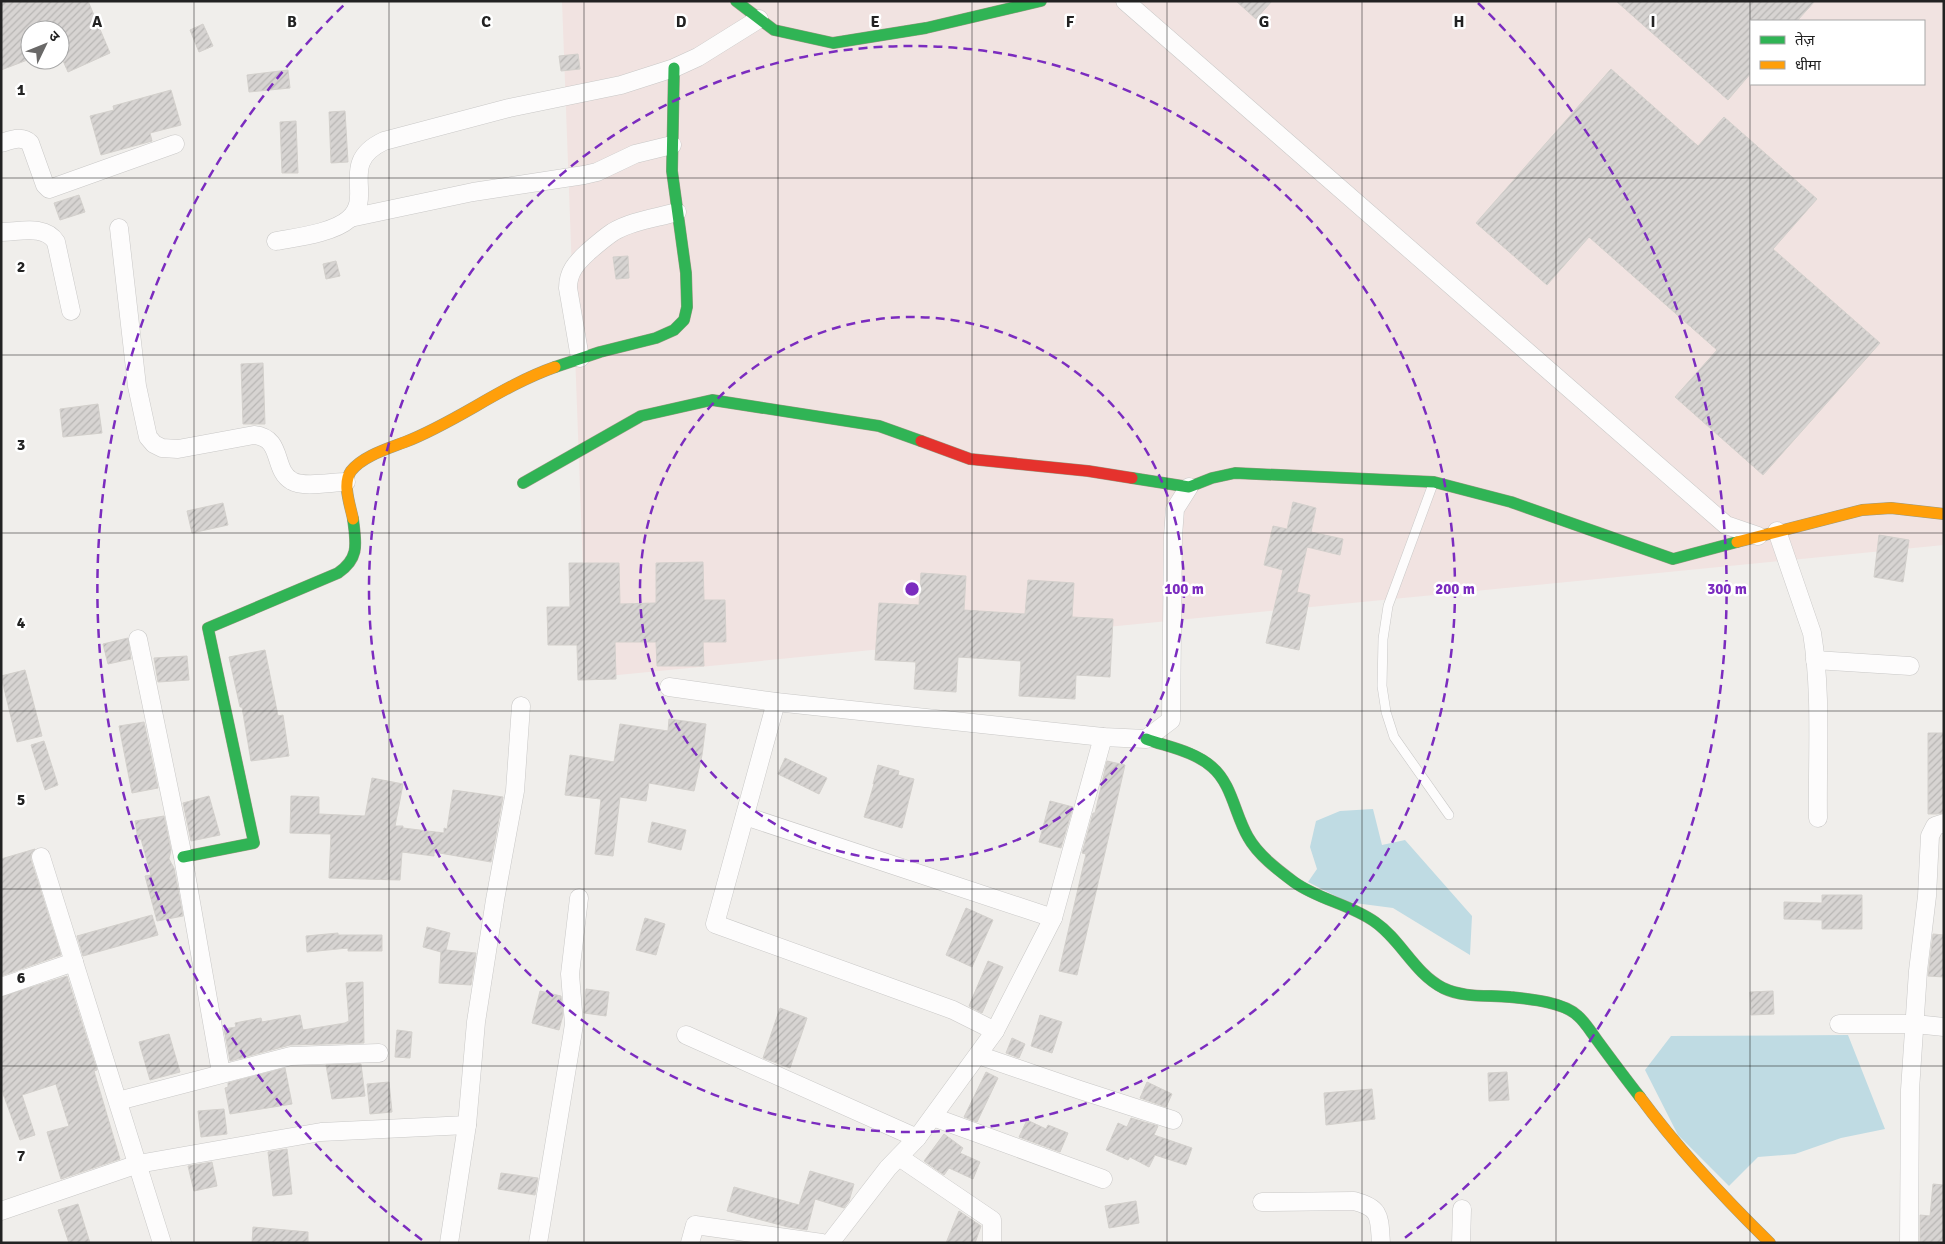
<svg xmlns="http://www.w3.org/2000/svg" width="1945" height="1244" font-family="Signika,'Noto Sans Devanagari',sans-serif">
  <defs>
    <pattern id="building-hatch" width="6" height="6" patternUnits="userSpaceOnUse" patternTransform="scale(1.25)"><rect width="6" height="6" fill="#d7d4d2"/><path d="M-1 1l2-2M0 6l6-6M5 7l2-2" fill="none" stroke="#b8b6b4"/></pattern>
  </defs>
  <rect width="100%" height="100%" fill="#f0eeeb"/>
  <path fill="#f1e3e1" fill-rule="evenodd" d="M 562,1 L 1944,1 L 1944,545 L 587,678 ZM 1751,21 L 1924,21 L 1924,84 L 1751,84 Z"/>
  <g fill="#bfdbe3">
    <path d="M 1373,809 L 1382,845 L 1405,840 L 1472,916 L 1470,955 L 1393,908 L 1347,902 L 1308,882 L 1317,869 L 1310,847 L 1316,821 L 1340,811 Z"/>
    <path d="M 1848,1035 L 1885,1129 L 1841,1138 L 1795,1154 L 1758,1157 L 1729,1186 L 1678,1135 L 1645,1070 L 1671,1036 Z"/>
  </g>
  <g fill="url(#building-hatch)" stroke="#d3d0cc">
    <path d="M 1,1 L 88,1 L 110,53 L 68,72 L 60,54 L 60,30 L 30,30 L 30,59 L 1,70 Z"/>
    <path d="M 1236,1 L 1272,1 L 1256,19 Z"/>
    <path d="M 1616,1 L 1815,1 L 1797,21 L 1751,21 L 1751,73 L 1728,100 Z"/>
    <path d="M 203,24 L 213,46 L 199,52 L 190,30 Z"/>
    <path d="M 578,54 L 580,69 L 561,71 L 559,56 Z"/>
    <path d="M 1611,69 L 1698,146 L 1724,117 L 1817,199 L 1773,249 L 1880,343 L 1763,475 L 1675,397 L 1717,350 L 1589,237 L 1547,285 L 1476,223 Z"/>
    <path d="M 288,70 L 290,88 L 249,92 L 247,75 Z"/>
    <path d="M 171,90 L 181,125 L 150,133 L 152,141 L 101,155 L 90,116 L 114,110 L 113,106 Z"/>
    <path d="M 345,111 L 348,162 L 331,163 L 329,112 Z"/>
    <path d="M 296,121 L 298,173 L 282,173 L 280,122 Z"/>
    <path d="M 79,195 L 85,212 L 60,220 L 54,203 Z"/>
    <path d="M 628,256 L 629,278 L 616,279 L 613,257 Z"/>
    <path d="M 336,261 L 340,276 L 326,279 L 323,264 Z"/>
    <path d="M 263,363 L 265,424 L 243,424 L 241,364 Z"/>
    <path d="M 98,404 L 102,433 L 63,437 L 60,409 Z"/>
    <path d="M 1293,502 L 1316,508 L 1311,532 L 1343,539 L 1340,555 L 1307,547 L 1297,592 L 1310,595 L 1299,650 L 1266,643 L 1283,570 L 1264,565 L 1273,526 L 1287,529 Z"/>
    <path d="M 223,503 L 228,525 L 192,533 L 187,511 Z"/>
    <path d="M 1879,535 L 1909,540 L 1903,582 L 1874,577 Z"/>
    <path d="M 703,562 L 704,600 L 725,600 L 726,642 L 703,642 L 704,666 L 657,666 L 656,642 L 615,642 L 616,679 L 578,680 L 577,645 L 548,645 L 547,607 L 570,607 L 569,563 L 619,563 L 620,604 L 656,603 L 656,563 Z"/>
    <path d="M 921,573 L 966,576 L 964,610 L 1025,614 L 1028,580 L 1074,583 L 1072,617 L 1113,619 L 1110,677 L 1076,675 L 1075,699 L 1019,696 L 1021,661 L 958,657 L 956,692 L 914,689 L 916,662 L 875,660 L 879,603 L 919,605 Z"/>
    <path d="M 128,638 L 131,659 L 108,664 L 103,644 Z"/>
    <path d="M 265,650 L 278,716 L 283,715 L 289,756 L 251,761 L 242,707 L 240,707 L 229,657 Z"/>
    <path d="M 187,656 L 189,680 L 158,682 L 154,658 Z"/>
    <path d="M 25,670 L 42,736 L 17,742 L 1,676 Z"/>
    <path d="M 669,719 L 706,724 L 702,755 L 694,791 L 649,783 L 646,801 L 620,797 L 613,856 L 595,854 L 601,799 L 565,795 L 570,755 L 614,762 L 620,724 L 668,731 Z"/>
    <path d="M 144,722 L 158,788 L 132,793 L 119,726 Z"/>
    <path d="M 1928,733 L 1944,733 L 1944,813 L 1936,814 L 1928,814 Z"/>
    <path d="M 44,741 L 58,785 L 45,790 L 31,745 Z"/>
    <path d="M 785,758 L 827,778 L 819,794 L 778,774 Z"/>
    <path d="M 1107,761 L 1125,765 L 1077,975 L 1059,971 L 1086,854 L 1082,853 L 1093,813 L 1095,813 Z"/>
    <path d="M 878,765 L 899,771 L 898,775 L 914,779 L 902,828 L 864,817 L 874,784 L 873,784 Z"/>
    <path d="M 372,778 L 403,784 L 395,826 L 403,826 L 403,828 L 444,833 L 444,828 L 447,829 L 453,790 L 503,797 L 491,862 L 434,852 L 434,856 L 402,852 L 400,880 L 329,878 L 331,834 L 290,833 L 291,796 L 319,797 L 319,814 L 365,816 Z"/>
    <path d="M 209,796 L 220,835 L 191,841 L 183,803 Z"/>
    <path d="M 1050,801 L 1073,807 L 1061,848 L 1039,842 Z"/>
    <path d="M 164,816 L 171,850 L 169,859 L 174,868 L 183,916 L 157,921 L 145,876 L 151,875 L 141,839 L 138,839 L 135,821 Z"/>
    <path d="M 652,822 L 686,830 L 681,850 L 648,842 Z"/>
    <path d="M 35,849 L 31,854 L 31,860 L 61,955 L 1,976 L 1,859 Z"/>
    <path d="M 1822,895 L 1862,895 L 1862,929 L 1822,929 L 1822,920 L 1784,919 L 1784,902 L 1822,903 Z"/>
    <path d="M 966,908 L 993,920 L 972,967 L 946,955 Z"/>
    <path d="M 152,915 L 158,935 L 83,956 L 77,936 Z"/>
    <path d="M 645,918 L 665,924 L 656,955 L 636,950 Z"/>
    <path d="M 427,927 L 450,933 L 446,950 L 476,953 L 471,985 L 439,983 L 441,952 L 423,947 Z"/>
    <path d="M 338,933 L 338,935 L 382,935 L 382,951 L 348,951 L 348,948 L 307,952 L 306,936 Z"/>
    <path d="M 1933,934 L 1944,935 L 1944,977 L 1928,976 Z"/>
    <path d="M 988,961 L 1003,967 L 982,1013 L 969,1006 Z"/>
    <path d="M 67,976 L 97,1070 L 94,1071 L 120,1159 L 61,1179 L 47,1132 L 69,1126 L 56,1084 L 22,1095 L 35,1135 L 20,1140 L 1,1088 L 1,997 Z"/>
    <path d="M 363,982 L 364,1043 L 290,1045 L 230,1061 L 224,1029 L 236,1027 L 235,1023 L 261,1018 L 262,1022 L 300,1015 L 303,1030 L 345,1023 L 349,1021 L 346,983 Z"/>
    <path d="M 586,989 L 609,992 L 606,1016 L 584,1013 Z"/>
    <path d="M 540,991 L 561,996 L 563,1015 L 559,1030 L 532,1023 Z"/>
    <path d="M 1773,991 L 1774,1014 L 1751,1015 L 1750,992 Z"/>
    <path d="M 780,1008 L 807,1018 L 790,1068 L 763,1058 Z"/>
    <path d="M 1040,1015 L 1062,1022 L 1052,1053 L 1031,1046 Z"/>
    <path d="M 397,1030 L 412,1032 L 410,1058 L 395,1057 Z"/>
    <path d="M 169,1034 L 180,1072 L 150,1080 L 139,1042 Z"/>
    <path d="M 1012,1038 L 1025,1044 L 1019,1058 L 1006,1053 Z"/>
    <path d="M 361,1064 L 365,1096 L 332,1099 L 326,1065 Z"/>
    <path d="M 285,1068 L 292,1104 L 230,1114 L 225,1088 L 228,1087 L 228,1083 Z"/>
    <path d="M 986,1072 L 998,1078 L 977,1122 L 964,1117 Z"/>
    <path d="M 1507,1072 L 1509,1100 L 1489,1101 L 1488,1073 Z"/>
    <path d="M 389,1082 L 392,1112 L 370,1114 L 367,1084 Z"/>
    <path d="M 1147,1082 L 1172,1094 L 1166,1107 L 1140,1098 Z"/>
    <path d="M 1372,1089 L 1375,1119 L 1326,1125 L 1324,1093 Z"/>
    <path d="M 224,1109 L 227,1134 L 201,1137 L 198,1111 Z"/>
    <path d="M 1131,1118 L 1158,1126 L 1154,1135 L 1192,1148 L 1186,1165 L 1155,1155 L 1149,1167 L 1130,1157 L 1128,1160 L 1106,1150 L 1118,1123 L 1127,1127 Z"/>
    <path d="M 1027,1120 L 1046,1129 L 1048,1125 L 1068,1133 L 1060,1152 L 1019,1137 Z"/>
    <path d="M 944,1134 L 963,1148 L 960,1153 L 980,1162 L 973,1179 L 949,1168 L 944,1175 L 924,1161 Z"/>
    <path d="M 287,1149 L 292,1194 L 273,1196 L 268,1152 Z"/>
    <path d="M 212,1162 L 217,1186 L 194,1191 L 188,1166 Z"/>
    <path d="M 810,1171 L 854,1184 L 849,1201 L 844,1208 L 815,1199 L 807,1230 L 788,1227 L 727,1211 L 734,1187 L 799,1205 Z"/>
    <path d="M 501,1173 L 538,1178 L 535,1195 L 498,1189 Z"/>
    <path d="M 1933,1184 L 1944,1185 L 1944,1243 L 1920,1243 L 1920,1215 L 1930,1216 Z"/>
    <path d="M 1136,1201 L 1139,1223 L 1109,1228 L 1105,1206 Z"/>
    <path d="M 78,1204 L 90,1243 L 69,1243 L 58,1210 Z"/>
    <path d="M 959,1211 L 981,1226 L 975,1243 L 946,1243 Z"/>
    <path d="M 253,1227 L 308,1232 L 308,1243 L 252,1243 Z"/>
  </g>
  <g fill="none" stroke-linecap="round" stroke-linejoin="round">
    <defs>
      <path id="lane" d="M 1433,484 L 1388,606 L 1383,639 L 1382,686 L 1386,712 L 1394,737 L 1449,815"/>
      <g id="street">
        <path d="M 1125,1 L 1726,525 L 1758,536"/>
        <path d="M 1,143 C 11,140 22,135 30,143 L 45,185 L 49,189 L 175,144"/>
        <path d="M 350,218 L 473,192 L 584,175 L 597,172 L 635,154 L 672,145"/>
        <path d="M 119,228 L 137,386 L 148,437 L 154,444 L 162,448 L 178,449 L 254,435 C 284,438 272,470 292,481 C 304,488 332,482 346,482"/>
        <path d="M 1,232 C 19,232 45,224 56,242 L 71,311"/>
        <path d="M 276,241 C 298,237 333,233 349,219 C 375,196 337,163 384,141 L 509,108 L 621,85 L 674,68 L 698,57 L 759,19"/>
        <path d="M 580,358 L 568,288 C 568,272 576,263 588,252 C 596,245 604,238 613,232 C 631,221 656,218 677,212"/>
        <path d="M 1777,531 L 1812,633 C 1822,693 1817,757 1818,818"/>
        <path d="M 138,639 L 183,857 L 221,1073"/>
        <path d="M 1815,660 L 1910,666"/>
        <path d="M 669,687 L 776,702 L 1103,737 L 1146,739 L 1171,720 L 1173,536 L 1175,509 L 1189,487"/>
        <path d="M 776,702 L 715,924 L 953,1010 L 995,1031"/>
        <path d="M 745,816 L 1053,918"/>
        <path d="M 41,857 L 162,1243"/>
        <path d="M 1,987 L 74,962"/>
        <path d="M 1839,1024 L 1915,1024 L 1944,1027"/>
        <path d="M 686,1035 L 917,1138"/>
        <path d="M 978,1055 L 1080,1090 L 1173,1120"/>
        <path d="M 118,1101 L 291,1056 L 379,1053"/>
        <path d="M 933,1117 L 1103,1179"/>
        <path d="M 899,1157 L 992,1220 L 992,1243"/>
        <path d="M 1262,1202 L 1354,1201 C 1382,1208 1379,1218 1381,1243"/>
        <path d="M 1,1211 L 138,1164 L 321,1132 L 467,1125"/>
        <path d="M 449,1243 L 467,1125 L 476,1022 L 495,900 L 515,791 L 521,706"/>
        <path d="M 538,1243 L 572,1037 L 574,1024 L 570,974 L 579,898"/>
        <path d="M 690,1243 L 695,1225 L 822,1243"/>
        <path d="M 830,1243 L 888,1168 L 917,1138 L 995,1031 L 1053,918 L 1103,737"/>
        <path d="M 1461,1243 L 1462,1209"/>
        <path d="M 1909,1243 L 1910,1090 L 1918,971 L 1927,896 L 1930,836 L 1935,826 L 1944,823"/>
      </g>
      <g id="fast">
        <path d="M 736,1 L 774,30 L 833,43 L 926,28 L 1041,1"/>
        <path d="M 555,367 L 600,352 L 656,338 L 674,330 L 684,320 L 687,307 L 686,273 L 672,171 L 674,68"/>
        <path d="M 1132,478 L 1189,487 L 1212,478 L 1235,473 L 1434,482 L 1511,502 L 1673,559 L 1737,542"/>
        <path d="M 523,483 L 641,416 L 712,400 L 879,426 L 921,441"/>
        <path d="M 1146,739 C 1168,747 1194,751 1212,767 C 1232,784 1235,815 1248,837 C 1258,855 1278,870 1294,882 C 1319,900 1350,904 1375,922 C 1401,940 1414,973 1443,988 C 1464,998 1487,995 1510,997 C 1529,999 1564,1002 1578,1016 C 1585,1022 1591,1032 1597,1040 C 1611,1059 1625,1078 1640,1097"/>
        <path d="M 183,857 L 254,843 L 208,628 L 338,573 C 360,558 356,543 353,519"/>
      </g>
      <g id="slow">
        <path d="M 353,519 C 350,504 342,484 351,471 C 363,456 387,449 405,442 C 457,422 501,386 555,367"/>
        <path d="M 1737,542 L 1862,510 L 1891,508 L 1944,514"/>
        <path d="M 1640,1097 C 1679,1150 1723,1197 1770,1243"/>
      </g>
      <path id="jam" d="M 921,441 L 970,459 L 1088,471 L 1132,478"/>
    </defs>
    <use href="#lane" stroke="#c9c8c7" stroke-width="10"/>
    <use href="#street" stroke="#c9c8c7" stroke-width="19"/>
    <use href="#fast" stroke="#999a82" stroke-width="12"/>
    <use href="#slow" stroke="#999a82" stroke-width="12"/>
    <use href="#jam" stroke="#999a82" stroke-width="12"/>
    <use href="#lane" stroke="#fdfcfc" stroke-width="9"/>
    <use href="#street" stroke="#fdfcfc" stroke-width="18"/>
    <use href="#fast" stroke="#30b455" stroke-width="11"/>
    <use href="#slow" stroke="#ff9f0a" stroke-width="11"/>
    <use href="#jam" stroke="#e5322d" stroke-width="11"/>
  </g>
  <path fill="none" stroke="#222" stroke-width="1" stroke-opacity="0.55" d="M 194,1 L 194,1243M 389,1 L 389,1243M 584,1 L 584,1243M 778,1 L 778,1243M 972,1 L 972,1243M 1167,1 L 1167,1243M 1362,1 L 1362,1243M 1556,1 L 1556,1243M 1750,1 L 1750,1243M 1,178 L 1944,178M 1,355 L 1944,355M 1,533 L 1944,533M 1,711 L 1944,711M 1,889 L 1944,889M 1,1066 L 1944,1066"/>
  <g fill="none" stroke="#7b2cbf" stroke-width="2.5" stroke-dasharray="9 6">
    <circle cx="912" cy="589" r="272"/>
    <circle cx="912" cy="589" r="543"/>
    <path d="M422 1240A815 815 0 0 1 346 3M1478 3A815 815 0 0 1 1402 1240"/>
  </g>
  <g font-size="16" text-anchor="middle" font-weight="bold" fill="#222" stroke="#fff" stroke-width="5" stroke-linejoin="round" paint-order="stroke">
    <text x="97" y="27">A</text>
    <text x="292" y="27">B</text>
    <text x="486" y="27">C</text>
    <text x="681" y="27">D</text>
    <text x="875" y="27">E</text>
    <text x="1070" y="27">F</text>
    <text x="1264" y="27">G</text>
    <text x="1459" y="27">H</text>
    <text x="1653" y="27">I</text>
    <text x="21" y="95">1</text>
    <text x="21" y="272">2</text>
    <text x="21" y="450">3</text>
    <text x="21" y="628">4</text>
    <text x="21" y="805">5</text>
    <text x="21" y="983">6</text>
    <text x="21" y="1161">7</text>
  </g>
  <circle cx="912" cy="589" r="8" fill="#7b2cbf" stroke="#fff" stroke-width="2.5"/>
  <g font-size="15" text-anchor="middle" font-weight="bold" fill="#7b2cbf" stroke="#fff" stroke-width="5" stroke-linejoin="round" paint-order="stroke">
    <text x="1184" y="594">100 m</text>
    <text x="1455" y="594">200 m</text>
    <text x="1727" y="594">300 m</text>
  </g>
  <rect width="1945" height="1244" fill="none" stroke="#222222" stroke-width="5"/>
  <rect x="1750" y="20" width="175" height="65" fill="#ffffff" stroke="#a7a7a7"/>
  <rect x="1760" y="36" width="25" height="8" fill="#30b455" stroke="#a7a7a7"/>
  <text x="1795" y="45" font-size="15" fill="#222222">तेज़</text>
  <rect x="1760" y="61" width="25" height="8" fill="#ff9f0a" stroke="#a7a7a7"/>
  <text x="1795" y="70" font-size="15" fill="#222222">धीमा</text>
  <g transform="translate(45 45) rotate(47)"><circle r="24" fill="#ffffff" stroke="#a7a7a7"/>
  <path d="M0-4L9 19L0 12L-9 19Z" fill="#6a6968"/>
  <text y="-8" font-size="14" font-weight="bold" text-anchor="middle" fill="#222222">उ</text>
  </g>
</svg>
